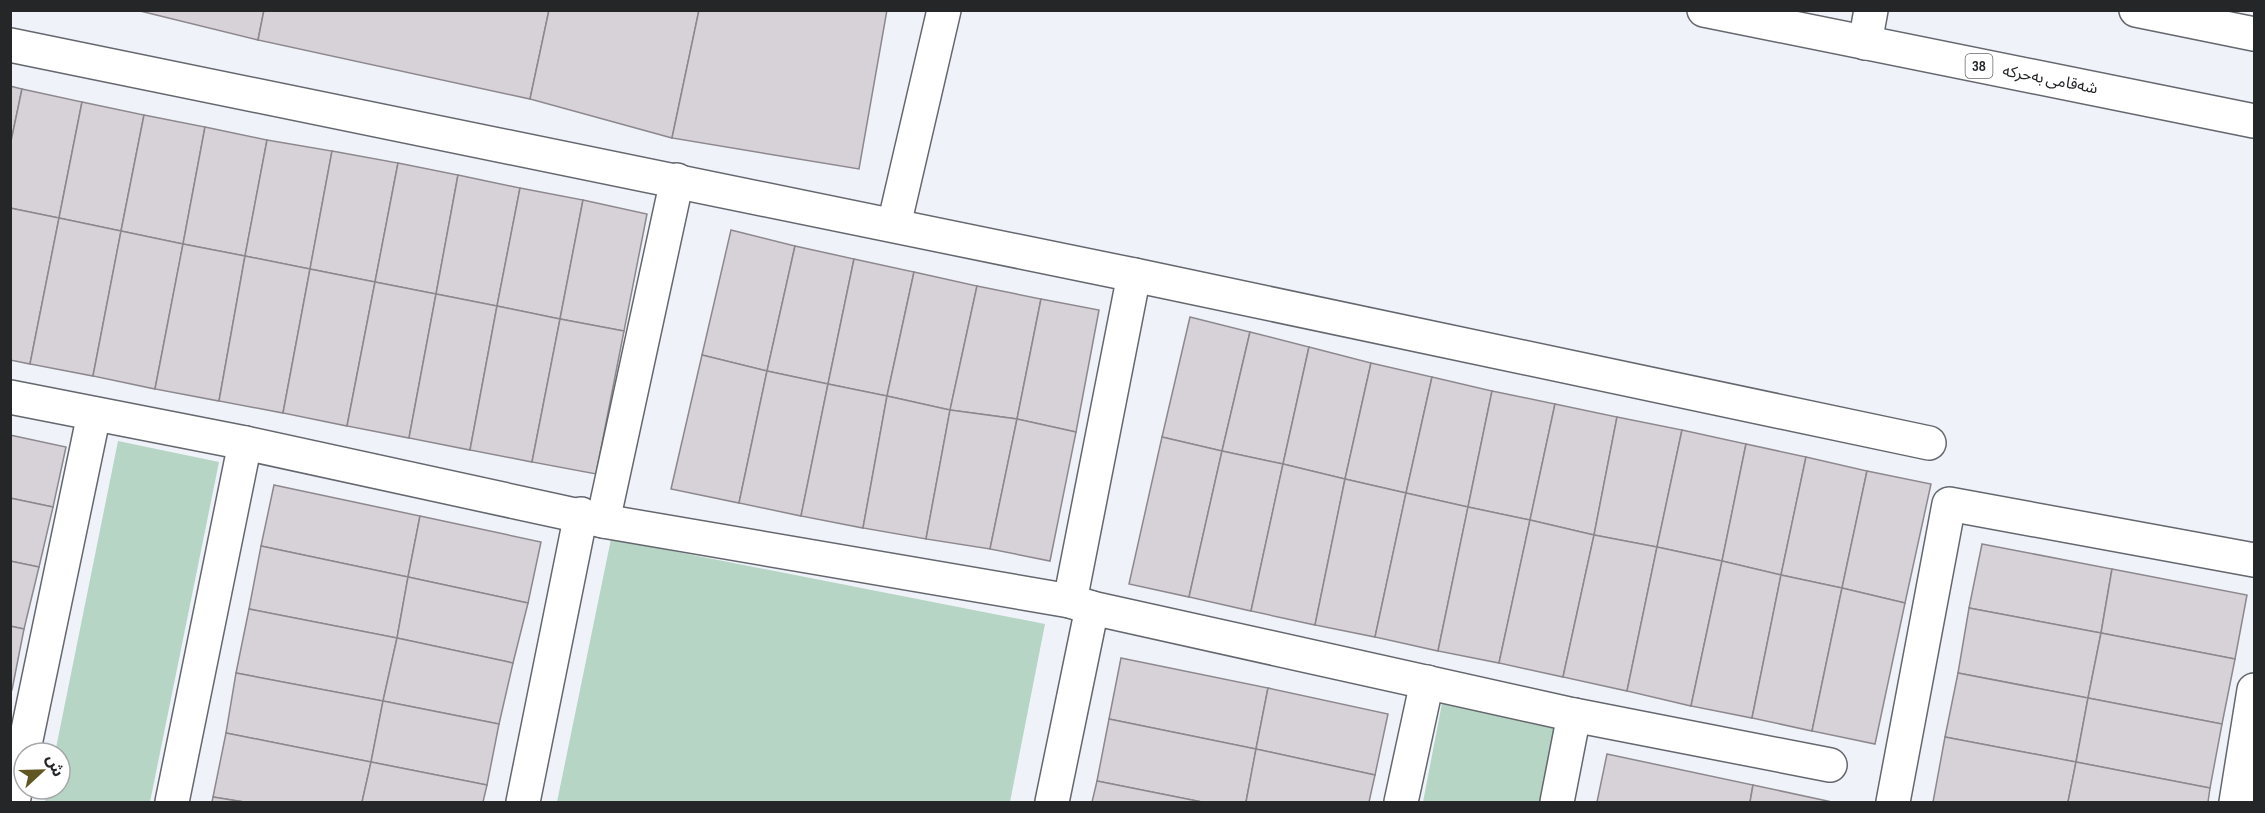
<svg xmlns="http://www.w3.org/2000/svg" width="2265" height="813" font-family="'Sofia Sans Condensed','Noto Sans Arabic',sans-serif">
  <rect width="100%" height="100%" fill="#eff3f9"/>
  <g fill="#b6d5c4">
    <path d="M 118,441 L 219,462 L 150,802 L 45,802 L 47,789 L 60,789 L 60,753 L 55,753 Z"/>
    <path d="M 611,539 L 1045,624 L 1010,802 L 557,802 Z"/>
    <path d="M 1443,698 L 1557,721 L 1541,802 L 1423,802 Z"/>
  </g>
  <g fill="#d7d2d7" stroke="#8c888d" stroke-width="1.5">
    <path d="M 136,10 L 264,10 L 258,40 Z"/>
    <path d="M 264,10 L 549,10 L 530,99 L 258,40 Z"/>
    <path d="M 549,10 L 699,10 L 672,138 L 530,99 Z"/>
    <path d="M 699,10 L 887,10 L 859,169 L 672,138 Z"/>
    <path d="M 10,86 L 22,89 L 10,146 Z"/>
    <path d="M 22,89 L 82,102 L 59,218 L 10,208 L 10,146 Z"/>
    <path d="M 82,102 L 144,115 L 121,231 L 59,218 Z"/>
    <path d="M 144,115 L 205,127 L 183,244 L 121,231 Z"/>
    <path d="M 205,127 L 267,140 L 245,256 L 183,244 Z"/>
    <path d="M 267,140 L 332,151 L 310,269 L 245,256 Z"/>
    <path d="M 332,151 L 398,163 L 375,282 L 310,269 Z"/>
    <path d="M 398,163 L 458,175 L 436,294 L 375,282 Z"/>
    <path d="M 458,175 L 520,188 L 497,306 L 436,294 Z"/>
    <path d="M 520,188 L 583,200 L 560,319 L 497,306 Z"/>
    <path d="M 583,200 L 647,214 L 624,331 L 560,319 Z"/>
    <path d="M 10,208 L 59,218 L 30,364 L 10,360 Z"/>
    <path d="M 59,218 L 121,231 L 93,376 L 30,364 Z"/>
    <path d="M 731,230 L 795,246 L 767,371 L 702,355 Z"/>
    <path d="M 121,231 L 183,244 L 155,389 L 93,376 Z"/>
    <path d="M 183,244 L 245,256 L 219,401 L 155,389 Z"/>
    <path d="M 795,246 L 854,259 L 828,384 L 767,371 Z"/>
    <path d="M 245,256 L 310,269 L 283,413 L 219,401 Z"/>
    <path d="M 854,259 L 914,272 L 887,396 L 828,384 Z"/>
    <path d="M 310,269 L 375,282 L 347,426 L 283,413 Z"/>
    <path d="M 914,272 L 977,286 L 950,410 L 887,396 Z"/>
    <path d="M 375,282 L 436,294 L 409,438 L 347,426 Z"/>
    <path d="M 977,286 L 1041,299 L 1017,419 L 950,410 Z"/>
    <path d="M 436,294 L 497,306 L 470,450 L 409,438 Z"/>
    <path d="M 1041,299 L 1099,310 L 1076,432 L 1017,419 Z"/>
    <path d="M 497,306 L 560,319 L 532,462 L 470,450 Z"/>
    <path d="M 1190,317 L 1250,332 L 1222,451 L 1162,437 Z"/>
    <path d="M 560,319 L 624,331 L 596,474 L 532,462 Z"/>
    <path d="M 1250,332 L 1309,347 L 1283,464 L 1222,451 Z"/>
    <path d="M 1309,347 L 1371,363 L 1345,479 L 1283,464 Z"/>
    <path d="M 702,355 L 767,371 L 739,503 L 671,489 Z"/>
    <path d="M 1371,363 L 1432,377 L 1406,493 L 1345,479 Z"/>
    <path d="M 767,371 L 828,384 L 801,516 L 739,503 Z"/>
    <path d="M 1432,377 L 1492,391 L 1468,507 L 1406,493 Z"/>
    <path d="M 828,384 L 887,396 L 863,528 L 801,516 Z"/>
    <path d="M 1492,391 L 1555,404 L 1530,520 L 1468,507 Z"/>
    <path d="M 887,396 L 950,410 L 926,539 L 863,528 Z"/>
    <path d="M 1555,404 L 1617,417 L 1594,535 L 1530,520 Z"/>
    <path d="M 950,410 L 1017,419 L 990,549 L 926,539 Z"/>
    <path d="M 1617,417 L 1682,430 L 1657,547 L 1594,535 Z"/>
    <path d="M 1017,419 L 1076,432 L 1050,561 L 990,549 Z"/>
    <path d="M 1682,430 L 1746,444 L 1722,561 L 1657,547 Z"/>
    <path d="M 10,435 L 66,447 L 53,507 L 10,498 Z"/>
    <path d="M 1162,437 L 1222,451 L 1189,597 L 1129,584 Z"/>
    <path d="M 1746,444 L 1806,457 L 1781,575 L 1722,561 Z"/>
    <path d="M 1222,451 L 1283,464 L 1251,611 L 1189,597 Z"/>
    <path d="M 1806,457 L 1867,471 L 1842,588 L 1781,575 Z"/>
    <path d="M 1283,464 L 1345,479 L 1315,625 L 1251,611 Z"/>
    <path d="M 1867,471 L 1931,484 L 1905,603 L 1842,588 Z"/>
    <path d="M 1345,479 L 1406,493 L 1375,637 L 1315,625 Z"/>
    <path d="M 274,485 L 420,516 L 408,577 L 261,546 Z"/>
    <path d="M 1406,493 L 1468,507 L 1438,651 L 1375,637 Z"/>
    <path d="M 10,498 L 53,507 L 39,567 L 10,561 Z"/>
    <path d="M 1468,507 L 1530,520 L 1499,663 L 1438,651 Z"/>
    <path d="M 420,516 L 541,542 L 528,603 L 408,577 Z"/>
    <path d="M 1530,520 L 1594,535 L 1563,677 L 1499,663 Z"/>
    <path d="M 1594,535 L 1657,547 L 1627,691 L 1563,677 Z"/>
    <path d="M 1982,544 L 2112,569 L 2101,633 L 1969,608 Z"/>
    <path d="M 261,546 L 408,577 L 397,638 L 249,609 Z"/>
    <path d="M 1657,547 L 1722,561 L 1691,706 L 1627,691 Z"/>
    <path d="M 10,561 L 39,567 L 24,629 L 10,626 Z"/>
    <path d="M 1722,561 L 1781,575 L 1752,718 L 1691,706 Z"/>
    <path d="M 2112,569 L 2247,595 L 2235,659 L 2101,633 Z"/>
    <path d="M 1781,575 L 1842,588 L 1812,731 L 1752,718 Z"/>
    <path d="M 408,577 L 528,603 L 513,663 L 397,638 Z"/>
    <path d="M 1842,588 L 1905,603 L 1875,744 L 1812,731 Z"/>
    <path d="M 1969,608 L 2101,633 L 2088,698 L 1958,673 Z"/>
    <path d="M 249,609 L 397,638 L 383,701 L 236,673 Z"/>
    <path d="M 10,626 L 24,629 L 12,690 L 10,690 Z"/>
    <path d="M 2101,633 L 2235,659 L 2222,724 L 2088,698 Z"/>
    <path d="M 397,638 L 513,663 L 499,724 L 383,701 Z"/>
    <path d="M 1121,658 L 1268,688 L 1256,749 L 1109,719 Z"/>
    <path d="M 236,673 L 383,701 L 371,762 L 226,733 Z"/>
    <path d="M 1958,673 L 2088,698 L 2076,762 L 1945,737 Z"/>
    <path d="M 1268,688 L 1388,714 L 1375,775 L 1256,749 Z"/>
    <path d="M 2088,698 L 2222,724 L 2210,788 L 2076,762 Z"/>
    <path d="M 383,701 L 499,724 L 487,785 L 371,762 Z"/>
    <path d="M 1109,719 L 1256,749 L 1246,802 L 1202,802 L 1097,781 Z"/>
    <path d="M 226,733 L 371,762 L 362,802 L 244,802 L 213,797 Z"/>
    <path d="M 1945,737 L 2076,762 L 2068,802 L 1933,802 Z"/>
    <path d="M 1256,749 L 1375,775 L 1369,802 L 1246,802 Z"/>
    <path d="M 1607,754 L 1753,785 L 1750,802 L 1597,802 Z"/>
    <path d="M 371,762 L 487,785 L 483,802 L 362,802 Z"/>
    <path d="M 2076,762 L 2210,788 L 2208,802 L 2068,802 Z"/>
    <path d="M 1097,781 L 1202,802 L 1092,802 Z"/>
    <path d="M 1753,785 L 1832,802 L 1750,802 Z"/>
    <path d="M 213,797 L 244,802 L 212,802 Z"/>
  </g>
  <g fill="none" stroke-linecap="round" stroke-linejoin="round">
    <defs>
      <g id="minor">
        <path d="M 10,45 L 1134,275 L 1929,443"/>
        <path d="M 894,225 L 944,10"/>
        <path d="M 10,397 L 245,443 L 603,521 L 1070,601 L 1092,608 L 1574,715 L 1830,765"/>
        <path d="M 603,521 L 677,180"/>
        <path d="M 1070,601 L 1134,275"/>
        <path d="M 13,802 L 94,414"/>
        <path d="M 172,802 L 245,443"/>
        <path d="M 523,802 L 581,514"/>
        <path d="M 1052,802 L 1092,608"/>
        <path d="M 1401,802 L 1427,682"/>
        <path d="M 1557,802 L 1574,715"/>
        <path d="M 1893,802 L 1949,504 L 2254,560"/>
        <path d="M 2236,802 L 2254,690"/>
      </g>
      <g id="major">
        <path d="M 1704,10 L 2254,121"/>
        <path d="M 2136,10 L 2254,34"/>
        <path d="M 1865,43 L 1871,10"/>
      </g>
    </defs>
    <use href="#minor" stroke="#64676d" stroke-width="36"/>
    <use href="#major" stroke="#64676d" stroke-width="36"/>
    <use href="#minor" stroke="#fff" stroke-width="33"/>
    <use href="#major" stroke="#fff" stroke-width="33"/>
  </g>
  <g text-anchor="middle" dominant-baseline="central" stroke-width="6" stroke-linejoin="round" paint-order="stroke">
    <rect fill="#fff" stroke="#666768" stroke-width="1.5" x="1965.5" y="54" width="27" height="24" rx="4.5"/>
    <g font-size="15" font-weight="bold" fill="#242628">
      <text x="1979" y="66">38</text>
    </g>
    <g font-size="16" fill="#242628" stroke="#fff">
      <text transform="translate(2050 80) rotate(11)">شەقامی بەحرکە</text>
    </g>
  </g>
  <rect width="2265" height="813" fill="none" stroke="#242628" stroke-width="24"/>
  <g transform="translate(42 771) rotate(68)"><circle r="28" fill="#ffffff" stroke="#a7a8a9" stroke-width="1.5"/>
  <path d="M0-4.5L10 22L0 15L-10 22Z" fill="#615723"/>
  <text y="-9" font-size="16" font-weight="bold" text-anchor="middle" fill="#242628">ش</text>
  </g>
</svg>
